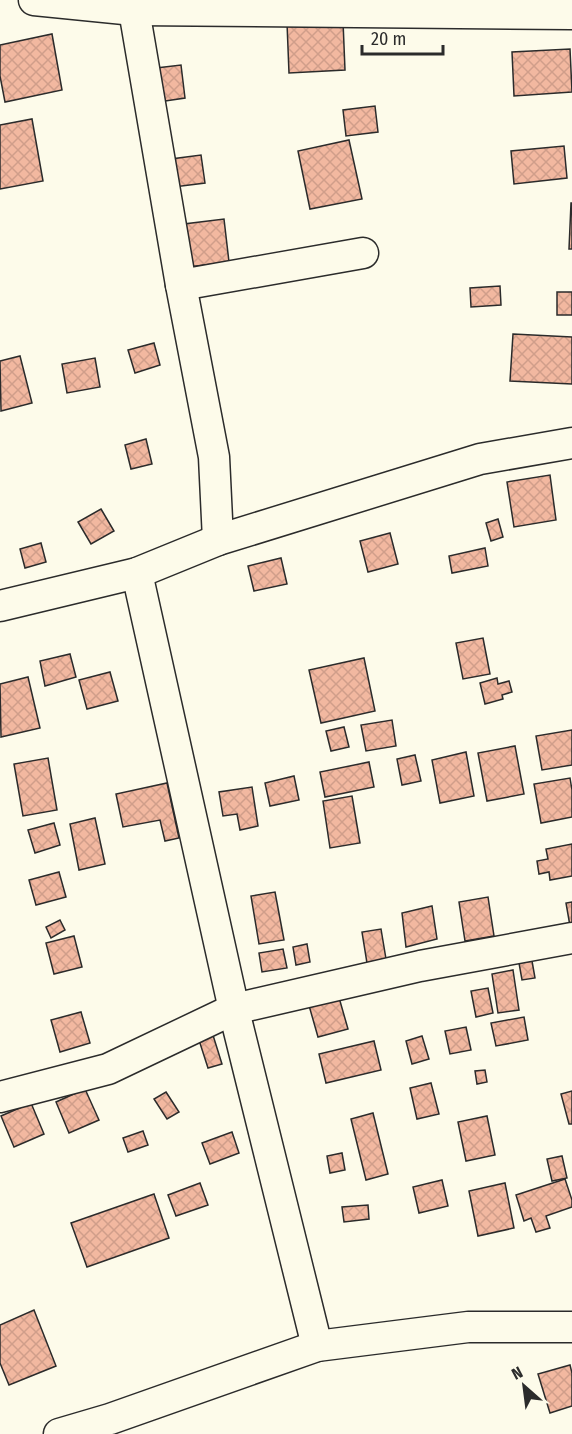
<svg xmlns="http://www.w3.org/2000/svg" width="572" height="1434" font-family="'Fira Sans Condensed',sans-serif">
  <defs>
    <pattern id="building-cross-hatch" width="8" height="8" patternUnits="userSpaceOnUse" patternTransform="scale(1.5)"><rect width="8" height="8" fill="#f2b8a0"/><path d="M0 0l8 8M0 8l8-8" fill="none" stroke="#d09e8a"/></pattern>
  </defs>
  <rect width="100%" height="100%" fill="#fdfbea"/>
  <g fill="url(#building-cross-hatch)" stroke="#2b2b2b" stroke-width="1.5">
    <path d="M 343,21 L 345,70 L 289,73 L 287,23 Z"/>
    <path d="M 52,34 L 62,90 L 5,102 L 0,76 L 0,45 Z"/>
    <path d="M 570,49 L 572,92 L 514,96 L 512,52 Z"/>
    <path d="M 181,65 L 185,98 L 152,103 L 148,69 Z"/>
    <path d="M 375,106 L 378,132 L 346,136 L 343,110 Z"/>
    <path d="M 32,119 L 43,181 L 0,189 L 0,125 Z"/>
    <path d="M 349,140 L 362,199 L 310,209 L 298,151 Z"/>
    <path d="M 564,146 L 567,178 L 514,184 L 511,151 Z"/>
    <path d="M 201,155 L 205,183 L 174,187 L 171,159 Z"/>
    <path d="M 571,203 L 572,203 L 572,249 L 569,249 Z"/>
    <path d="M 224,219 L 229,262 L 188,267 L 184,224 Z"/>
    <path d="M 500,286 L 501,305 L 471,307 L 470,288 Z"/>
    <rect x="557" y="292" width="15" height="23"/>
    <path d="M 513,334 L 572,337 L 572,384 L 510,381 Z"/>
    <path d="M 154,343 L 160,365 L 135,373 L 128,350 Z"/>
    <path d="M 20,356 L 32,403 L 1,411 L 0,361 Z"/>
    <path d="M 95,358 L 100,387 L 67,393 L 62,364 Z"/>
    <path d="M 146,439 L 152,464 L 131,469 L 125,445 Z"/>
    <path d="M 550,475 L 556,520 L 514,527 L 507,482 Z"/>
    <path d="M 101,509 L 114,531 L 91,544 L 78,522 Z"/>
    <path d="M 498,519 L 503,537 L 491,541 L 486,523 Z"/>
    <path d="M 390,533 L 398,564 L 368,572 L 360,541 Z"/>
    <path d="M 41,543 L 46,562 L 25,568 L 20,549 Z"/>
    <path d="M 485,548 L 488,566 L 452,573 L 449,556 Z"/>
    <path d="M 281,558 L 287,584 L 254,591 L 248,566 Z"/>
    <path d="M 483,638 L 490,674 L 463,679 L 456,643 Z"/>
    <path d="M 70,654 L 76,677 L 45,686 L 40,661 Z"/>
    <path d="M 364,658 L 375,711 L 321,723 L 309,670 Z"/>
    <path d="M 110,672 L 118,701 L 87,709 L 79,680 Z"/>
    <path d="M 28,677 L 40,728 L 1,737 L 0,684 Z"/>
    <path d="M 497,678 L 498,684 L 509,681 L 512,692 L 502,695 L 503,699 L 485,704 L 480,683 Z"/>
    <path d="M 392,720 L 396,746 L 366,751 L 361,725 Z"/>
    <path d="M 344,727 L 349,747 L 331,751 L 326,731 Z"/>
    <path d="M 572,730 L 572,765 L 542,770 L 536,736 Z"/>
    <path d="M 515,746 L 524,794 L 487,801 L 478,753 Z"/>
    <path d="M 466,752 L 474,796 L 440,803 L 432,760 Z"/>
    <path d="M 415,755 L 421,781 L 402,785 L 397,759 Z"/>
    <path d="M 48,758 L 57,810 L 23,816 L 14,764 Z"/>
    <path d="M 369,762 L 374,787 L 325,797 L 320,772 Z"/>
    <path d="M 294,776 L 299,800 L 270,806 L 265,783 Z"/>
    <path d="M 570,778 L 572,790 L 572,817 L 541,823 L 534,784 Z"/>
    <path d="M 167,783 L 179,838 L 165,841 L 160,820 L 123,827 L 116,794 Z"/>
    <path d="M 252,787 L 258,826 L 240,830 L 237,814 L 223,816 L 219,792 Z"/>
    <path d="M 352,796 L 360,843 L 330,848 L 323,801 Z"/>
    <path d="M 95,818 L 105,864 L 79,870 L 70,824 Z"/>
    <path d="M 54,823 L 60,845 L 35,853 L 28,830 Z"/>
    <path d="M 572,844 L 572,876 L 550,880 L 549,872 L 539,874 L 537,861 L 548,859 L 546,849 Z"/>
    <path d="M 59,872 L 66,897 L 36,905 L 29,880 Z"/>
    <path d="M 275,892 L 284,940 L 259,944 L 251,896 Z"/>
    <path d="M 488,897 L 494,936 L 465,941 L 459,902 Z"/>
    <path d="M 572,902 L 572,926 L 570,926 L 566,903 Z"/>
    <path d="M 432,906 L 437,939 L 406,947 L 402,913 Z"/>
    <path d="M 60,920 L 65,930 L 51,938 L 46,927 Z"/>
    <path d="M 381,929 L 386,959 L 367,963 L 362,932 Z"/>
    <path d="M 74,936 L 82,967 L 54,974 L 46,943 Z"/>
    <path d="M 307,944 L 310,962 L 296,965 L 293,947 Z"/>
    <path d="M 283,949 L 287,968 L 262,972 L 259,953 Z"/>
    <path d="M 532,961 L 535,978 L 522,980 L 519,963 Z"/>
    <path d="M 513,970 L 519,1010 L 498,1013 L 492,974 Z"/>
    <path d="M 488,988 L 493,1013 L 476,1017 L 471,991 Z"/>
    <path d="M 338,994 L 348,1029 L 318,1037 L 308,1002 Z"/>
    <path d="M 81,1012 L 90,1043 L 60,1052 L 51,1020 Z"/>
    <path d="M 524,1017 L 528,1040 L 496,1046 L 491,1023 Z"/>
    <path d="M 466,1027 L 471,1050 L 450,1054 L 445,1031 Z"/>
    <path d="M 212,1032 L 222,1064 L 208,1068 L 198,1037 Z"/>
    <path d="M 422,1036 L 429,1059 L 412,1064 L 406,1041 Z"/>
    <path d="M 374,1041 L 381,1070 L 326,1083 L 319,1054 Z"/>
    <path d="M 485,1070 L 487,1082 L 477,1084 L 475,1071 Z"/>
    <path d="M 431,1083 L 439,1114 L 417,1119 L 410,1088 Z"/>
    <path d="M 85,1089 L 99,1120 L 69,1133 L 56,1102 Z"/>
    <path d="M 572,1091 L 572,1124 L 569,1124 L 561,1094 Z"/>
    <path d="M 166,1092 L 179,1112 L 167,1119 L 154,1099 Z"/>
    <path d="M 31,1103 L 44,1134 L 14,1147 L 1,1116 Z"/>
    <path d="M 373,1113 L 388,1174 L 366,1180 L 351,1119 Z"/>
    <path d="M 487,1116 L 495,1155 L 466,1161 L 458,1122 Z"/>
    <path d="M 143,1131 L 148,1145 L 128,1152 L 123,1138 Z"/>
    <path d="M 232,1132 L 239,1153 L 210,1164 L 202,1143 Z"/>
    <path d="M 342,1153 L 345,1170 L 330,1173 L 327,1156 Z"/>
    <path d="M 562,1156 L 567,1178 L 552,1181 L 547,1159 Z"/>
    <path d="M 565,1179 L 572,1200 L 572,1207 L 546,1216 L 550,1228 L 536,1232 L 531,1218 L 524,1221 L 516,1195 Z"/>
    <path d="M 442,1180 L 448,1206 L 419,1213 L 413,1187 Z"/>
    <path d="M 200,1183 L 208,1205 L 176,1216 L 168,1195 Z"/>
    <path d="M 505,1183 L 514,1228 L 478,1236 L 469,1191 Z"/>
    <path d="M 154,1194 L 169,1238 L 87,1267 L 71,1223 Z"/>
    <path d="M 368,1205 L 369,1219 L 344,1222 L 342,1207 Z"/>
    <path d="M 34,1310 L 56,1366 L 9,1385 L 0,1363 L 0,1325 Z"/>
    <path d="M 570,1365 L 572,1373 L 572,1406 L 550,1413 L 538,1374 Z"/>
  </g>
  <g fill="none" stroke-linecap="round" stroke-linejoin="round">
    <defs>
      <g id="minor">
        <path d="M 34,0 L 134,10 L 572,14"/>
        <path d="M 134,10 L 181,285 L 214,457 L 218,540"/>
        <path d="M 181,285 L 363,253"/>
        <path d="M 137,573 L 237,1023 L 317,1346"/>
        <path d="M 0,606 L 137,573 L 218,540 L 480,459 L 572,443"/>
        <path d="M 0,1097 L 108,1069 L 234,1009 L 420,966 L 572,938"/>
        <path d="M 59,1434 L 110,1419 L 317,1346 L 468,1327 L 572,1327"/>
      </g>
    </defs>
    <use href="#minor" stroke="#2b2b2b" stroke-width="33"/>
    <use href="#minor" stroke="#fdfbea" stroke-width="30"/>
  </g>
  <g transform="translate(524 1386) rotate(332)" stroke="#fdfbea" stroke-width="4.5" paint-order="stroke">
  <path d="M0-4.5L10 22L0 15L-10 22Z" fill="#2b2b2b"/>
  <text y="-9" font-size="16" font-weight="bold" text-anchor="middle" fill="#2b2b2b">N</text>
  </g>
  <path d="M362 45v9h81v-9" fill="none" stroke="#2b2b2b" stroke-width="3"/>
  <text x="371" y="45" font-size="18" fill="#2b2b2b" stroke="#fdfbea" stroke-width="4.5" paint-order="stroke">20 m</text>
</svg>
